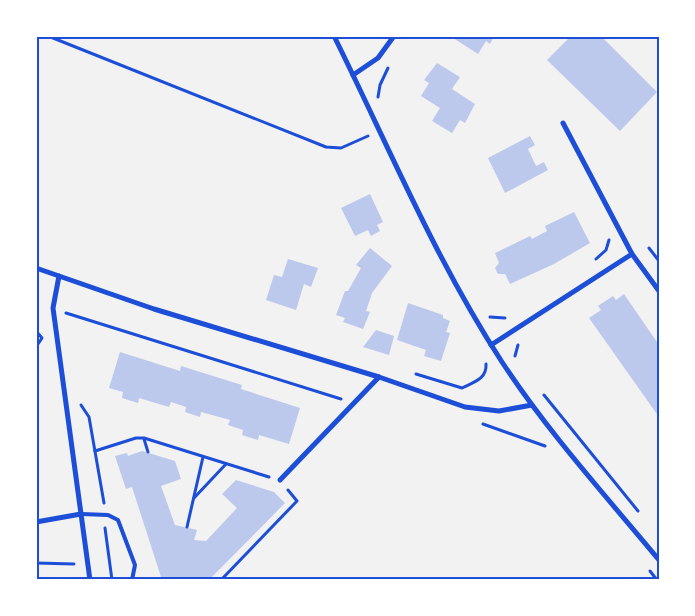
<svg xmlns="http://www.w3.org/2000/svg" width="695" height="616" font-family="Helvetica,sans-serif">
  <rect width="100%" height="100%" fill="#f2f2f2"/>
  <g fill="#bdc9ec">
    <path d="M 450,36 L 494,36 L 490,44 L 486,41 L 478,54 Z"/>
    <path d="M 571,36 L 601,36 L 657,92 L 620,131 L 547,60 Z"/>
    <path d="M 437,63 L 460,77 L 452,89 L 475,104 L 465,123 L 460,120 L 452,133 L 432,121 L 440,108 L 421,96 L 429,83 L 424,80 Z"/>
    <path d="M 530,136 L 535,145 L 528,149 L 536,166 L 544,162 L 548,170 L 505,193 L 488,158 Z"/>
    <path d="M 370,194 L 383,222 L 377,225 L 380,231 L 371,236 L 368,230 L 355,236 L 341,208 Z"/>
    <path d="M 574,212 L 590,243 L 554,264 L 510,284 L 505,274 L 498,274 L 495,268 L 499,263 L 495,253 L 530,236 L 532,239 L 547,231 L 545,226 Z"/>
    <path d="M 370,248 L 392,266 L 372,293 L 366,311 L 370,312 L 363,329 L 343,322 L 345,318 L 336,315 L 345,291 L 348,291 L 361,268 L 356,265 Z"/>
    <path d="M 288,259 L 318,268 L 311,287 L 304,284 L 296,310 L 266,300 L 274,275 L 282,277 Z"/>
    <path d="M 624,294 L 659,345 L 659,417 L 589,318 L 601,310 L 598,306 L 613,296 L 616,300 Z"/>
    <path d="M 408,303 L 443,315 L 443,318 L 450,321 L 446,332 L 450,333 L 441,361 L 424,356 L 426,350 L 397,340 Z"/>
    <path d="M 376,330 L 394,336 L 389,355 L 363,347 Z"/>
    <path d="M 120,352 L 180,371 L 181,366 L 242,385 L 241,389 L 300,408 L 289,444 L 259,435 L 258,440 L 242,435 L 243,430 L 228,425 L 230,420 L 201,412 L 200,417 L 185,412 L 186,407 L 171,402 L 169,407 L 139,398 L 138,403 L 122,398 L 123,392 L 109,388 Z"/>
    <path d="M 142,451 L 175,461 L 181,479 L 161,486 L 175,525 L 197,530 L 194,540 L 206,541 L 237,508 L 222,494 L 236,480 L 274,492 L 285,503 L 209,580 L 162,580 L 132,487 L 126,489 L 115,456 L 127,453 L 128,456 Z"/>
  </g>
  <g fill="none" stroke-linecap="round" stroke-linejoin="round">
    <g stroke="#1d4ed8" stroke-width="3">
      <path d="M 48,36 L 326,147 L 341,148 L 368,136"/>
      <path d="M 378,97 L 380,85 L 388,68"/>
      <path d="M 649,248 L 659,261"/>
      <path d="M 596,259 L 606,250 L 609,240"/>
      <path d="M 66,313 L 341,399"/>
      <path d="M 490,317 L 505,318"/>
      <path d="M 36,331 L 42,338 L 36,347"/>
      <path d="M 515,356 L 518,345"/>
      <path d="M 416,374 L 462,388 C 474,382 487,379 486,364"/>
      <path d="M 544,395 L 638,511"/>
      <path d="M 81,405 L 89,417 L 104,503"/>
      <path d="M 483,424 L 545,446"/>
      <path d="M 144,439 L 148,452"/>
      <path d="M 95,451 L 136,438 L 144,438 L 269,477"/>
      <path d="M 194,498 L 226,464"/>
      <path d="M 187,527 L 203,457"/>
      <path d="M 105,528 L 112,580"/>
      <path d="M 36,563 L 74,564"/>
      <path d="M 650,571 L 657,580"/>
      <path d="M 221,580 L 297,501 L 288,490"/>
    </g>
    <path stroke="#1d4ed8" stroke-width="4" d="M 81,514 L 108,515 L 118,520 L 135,565 L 132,580"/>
    <g stroke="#1d4ed8" stroke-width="5">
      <path d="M 334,36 C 388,145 435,259 502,362 C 548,432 605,495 659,560"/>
      <path d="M 353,75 L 378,58 L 394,36"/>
      <path d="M 563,123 L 632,254 L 659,291"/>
      <path d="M 36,268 L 154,309 L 379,377 L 465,407 L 499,411 L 532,405"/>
      <path d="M 59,276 L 53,308 L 90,580"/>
      <path d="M 491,345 L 632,254"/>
      <path d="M 280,480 L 379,377"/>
      <path d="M 36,522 L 81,514"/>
    </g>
  </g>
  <rect width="695" height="616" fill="none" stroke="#ffffff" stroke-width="75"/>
  <rect x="38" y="38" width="620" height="540" fill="none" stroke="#1d4ed8" stroke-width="2"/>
</svg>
